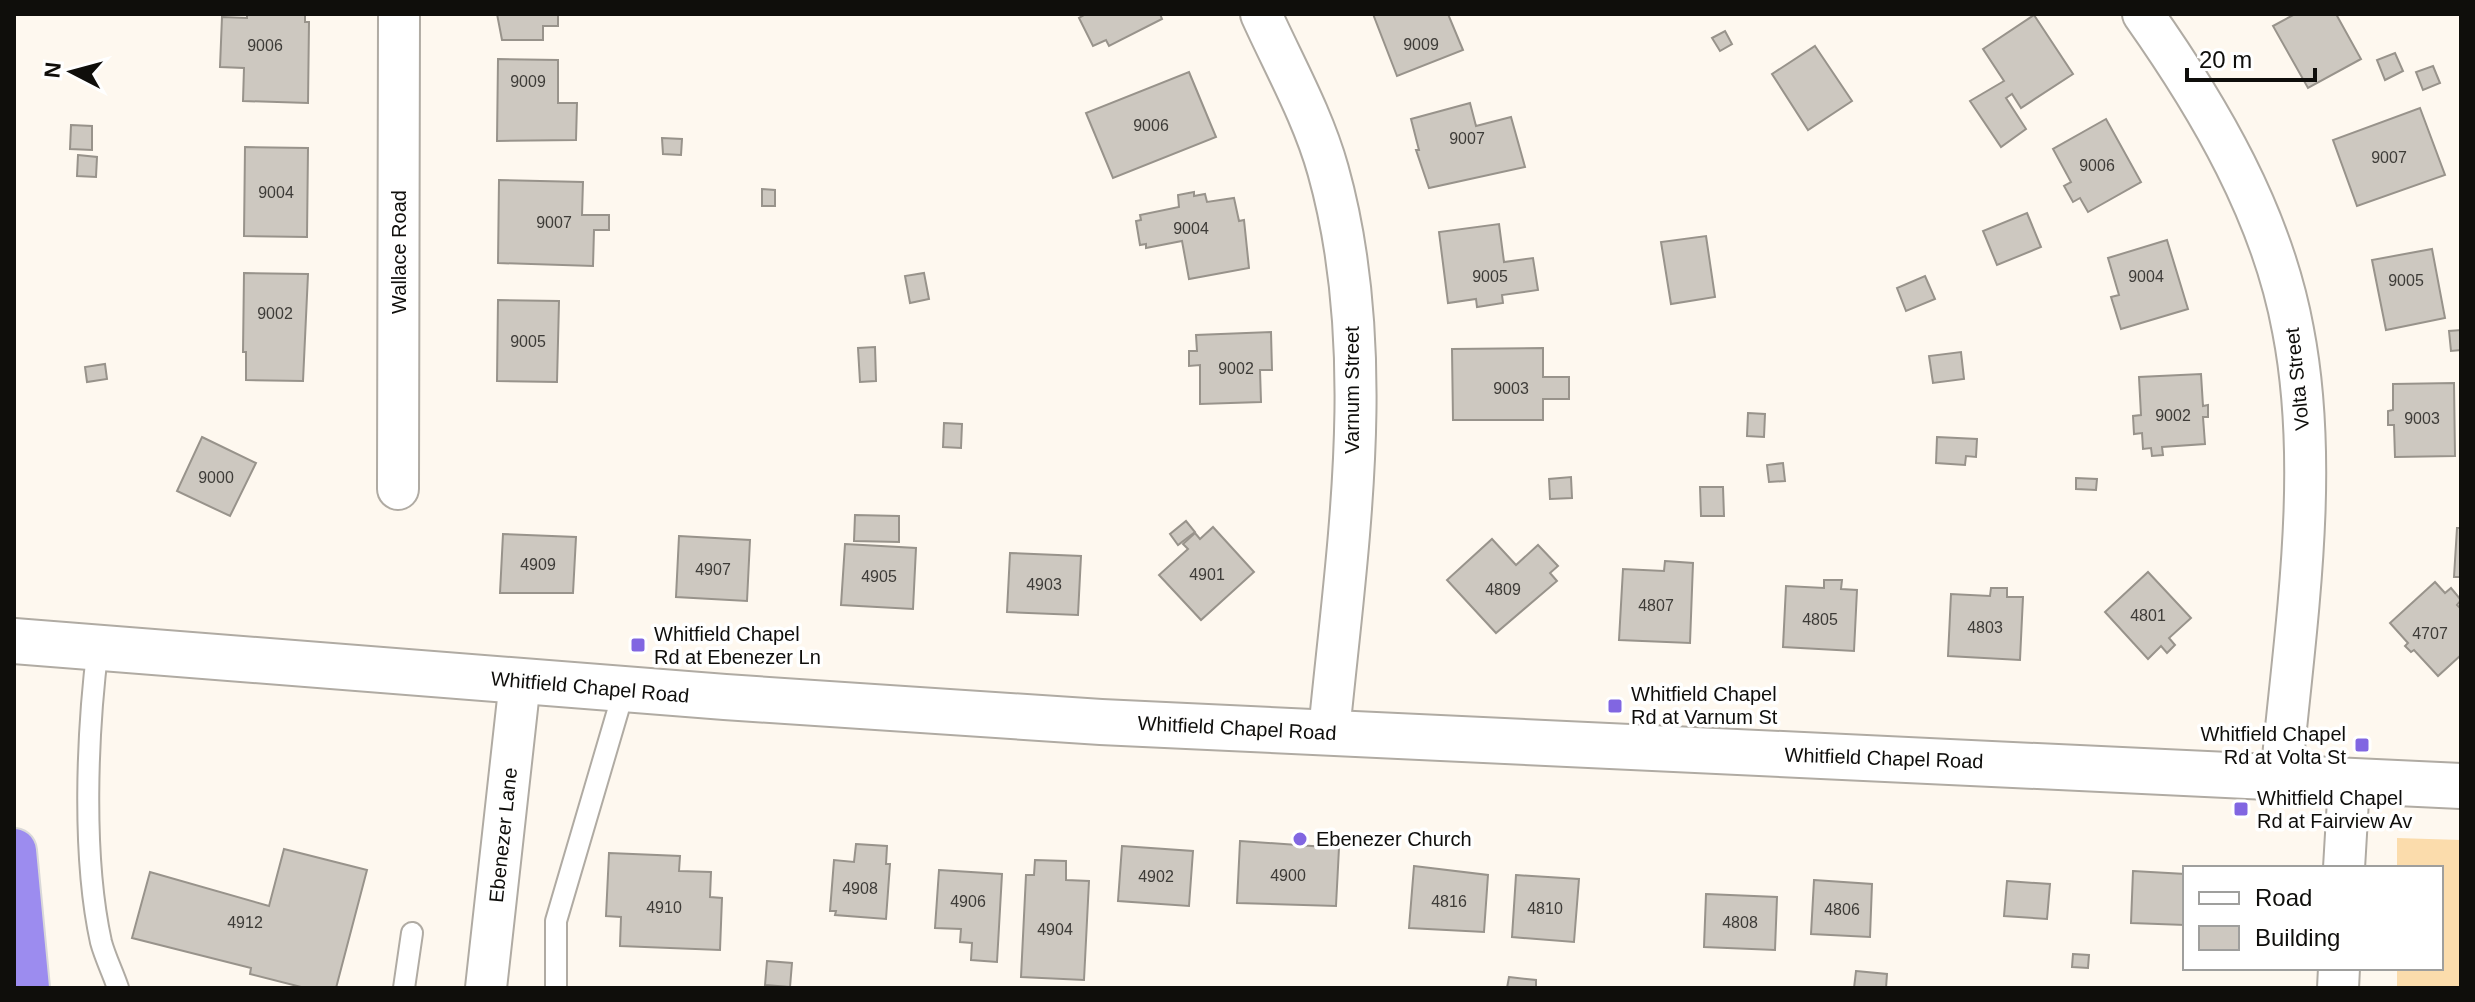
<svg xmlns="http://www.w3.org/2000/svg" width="2475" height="1002" font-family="Arial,sans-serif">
  <rect width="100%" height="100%" fill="#fef8ef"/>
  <path fill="#fbdcac" d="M 2397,838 L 2461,840 L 2461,988 L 2397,988 L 2397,968 L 2441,968 L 2441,868 L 2397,868 Z"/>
  <g fill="#cdc8c0" stroke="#98938b" stroke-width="2">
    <path d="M 247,14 L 305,14 L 305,22 L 309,22 L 308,103 L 243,101 L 244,68 L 220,67 L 222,17 L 247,18 Z"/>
    <path d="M 497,14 L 558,14 L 558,26 L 543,26 L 543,40 L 502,40 Z"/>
    <path d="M 1086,14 L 1160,14 L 1162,19 L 1109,46 L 1106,40 L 1093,46 L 1079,18 Z"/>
    <path d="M 1373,14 L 1448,14 L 1463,50 L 1397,76 Z"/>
    <path d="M 2295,14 L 2336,14 L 2361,59 L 2308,88 L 2273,26 Z"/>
    <path d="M 2034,15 L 2073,74 L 2021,108 L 2012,94 L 2006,98 L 2026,129 L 2001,147 L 1970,101 L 2004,81 L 1983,49 Z"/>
    <path d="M 1725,31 L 1732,44 L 1720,51 L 1712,38 Z"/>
    <path d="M 1815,46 L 1852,101 L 1808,130 L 1772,74 Z"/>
    <path d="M 2395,53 L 2403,71 L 2385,80 L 2377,60 Z"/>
    <path d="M 498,59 L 558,60 L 558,103 L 577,103 L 576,140 L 497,141 Z"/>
    <path d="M 2433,66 L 2440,83 L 2423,90 L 2416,72 Z"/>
    <path d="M 1189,72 L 1216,137 L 1113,178 L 1086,113 Z"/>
    <path d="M 1470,103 L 1476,126 L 1511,117 L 1525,167 L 1429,188 L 1416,150 L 1419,150 L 1411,119 Z"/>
    <path d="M 2420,108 L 2445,175 L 2357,206 L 2333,140 Z"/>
    <path d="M 2106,119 L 2141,182 L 2088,212 L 2080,198 L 2073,202 L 2064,186 L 2071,182 L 2053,149 Z"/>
    <path d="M 71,125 L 92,126 L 92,150 L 70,149 Z"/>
    <path d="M 662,138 L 682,139 L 681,155 L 663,154 Z"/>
    <path d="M 245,147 L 308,148 L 307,237 L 244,236 Z"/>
    <path d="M 78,155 L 97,157 L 96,177 L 77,176 Z"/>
    <path d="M 499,180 L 583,182 L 582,215 L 609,215 L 609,230 L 594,230 L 593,266 L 498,263 Z"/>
    <path d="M 762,189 L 775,190 L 775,206 L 762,206 Z"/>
    <path d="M 1194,192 L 1194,196 L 1205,194 L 1207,202 L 1234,198 L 1239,221 L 1244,220 L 1249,268 L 1189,279 L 1182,241 L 1146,248 L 1146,244 L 1140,245 L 1136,221 L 1141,220 L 1140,215 L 1179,207 L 1178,195 Z"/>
    <path d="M 2027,213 L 2041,247 L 1997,265 L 1983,231 Z"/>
    <path d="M 1499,224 L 1504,262 L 1533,258 L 1538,290 L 1502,295 L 1503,303 L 1477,307 L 1476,299 L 1448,303 L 1439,232 Z"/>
    <path d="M 1706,236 L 1715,297 L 1671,304 L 1661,242 Z"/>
    <path d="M 2167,240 L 2188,309 L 2121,329 L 2111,297 L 2119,295 L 2108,258 Z"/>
    <path d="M 2432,249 L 2445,318 L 2386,330 L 2372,260 Z"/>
    <path d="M 244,273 L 308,274 L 303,381 L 246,380 L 246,352 L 243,352 Z"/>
    <path d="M 924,273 L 929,299 L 910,303 L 905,276 Z"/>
    <path d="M 1925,276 L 1935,299 L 1906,311 L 1897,288 Z"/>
    <path d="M 498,300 L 559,301 L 557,382 L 497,381 Z"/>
    <path d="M 2461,330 L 2461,350 L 2451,351 L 2449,331 Z"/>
    <path d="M 1271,332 L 1272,370 L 1260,370 L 1261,402 L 1200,404 L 1200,365 L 1189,366 L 1189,351 L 1197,351 L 1196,335 Z"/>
    <path d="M 875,347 L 876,381 L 860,382 L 858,348 Z"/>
    <path d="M 1543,348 L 1543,377 L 1569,377 L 1569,399 L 1543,399 L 1543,420 L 1453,420 L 1452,349 Z"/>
    <path d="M 1961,352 L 1964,379 L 1933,383 L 1929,356 Z"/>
    <path d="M 105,364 L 107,379 L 87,382 L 85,367 Z"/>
    <path d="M 2201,374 L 2203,406 L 2208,405 L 2208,417 L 2203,417 L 2205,444 L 2162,447 L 2163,455 L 2152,456 L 2151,448 L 2143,449 L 2142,433 L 2134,434 L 2133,416 L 2141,415 L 2139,377 Z"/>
    <path d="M 2454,383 L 2455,456 L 2395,457 L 2394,425 L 2388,425 L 2388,411 L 2393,410 L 2393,384 Z"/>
    <path d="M 1748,413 L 1765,414 L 1764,437 L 1747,436 Z"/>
    <path d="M 944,423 L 962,424 L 961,448 L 943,447 Z"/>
    <path d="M 202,437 L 256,463 L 230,516 L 177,491 Z"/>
    <path d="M 1937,437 L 1977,439 L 1976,457 L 1966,456 L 1965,465 L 1936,463 Z"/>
    <path d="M 1783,463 L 1785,481 L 1769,482 L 1767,465 Z"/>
    <path d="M 1571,477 L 1572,498 L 1550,499 L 1549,479 Z"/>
    <path d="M 2076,478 L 2097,479 L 2096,490 L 2076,489 Z"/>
    <path d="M 1700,487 L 1723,487 L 1724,516 L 1701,516 Z"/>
    <path d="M 855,515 L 899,516 L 899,542 L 854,541 Z"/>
    <path d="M 1186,521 L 1195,532 L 1178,545 L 1170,534 Z"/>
    <path d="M 1213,527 L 1254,572 L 1201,620 L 1159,575 L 1188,549 L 1183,544 L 1195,533 L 1200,539 Z"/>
    <path d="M 2457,528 L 2461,528 L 2461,577 L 2454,577 Z"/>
    <path d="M 503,534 L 576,537 L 573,593 L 500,593 Z"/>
    <path d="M 679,536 L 750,540 L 747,601 L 676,597 Z"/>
    <path d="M 1492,539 L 1516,565 L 1538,545 L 1558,566 L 1550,573 L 1557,581 L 1496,633 L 1447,580 Z"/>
    <path d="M 845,544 L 916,548 L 913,609 L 841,605 Z"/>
    <path d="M 1010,553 L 1081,556 L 1078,615 L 1007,612 Z"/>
    <path d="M 1665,561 L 1693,563 L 1690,643 L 1619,640 L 1623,569 L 1664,571 Z"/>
    <path d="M 2148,572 L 2191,618 L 2169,638 L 2175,645 L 2167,653 L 2161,646 L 2148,659 L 2105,612 Z"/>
    <path d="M 1824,580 L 1842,580 L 1841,589 L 1857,590 L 1854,651 L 1783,647 L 1786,586 L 1824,588 Z"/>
    <path d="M 2435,582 L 2445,593 L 2451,588 L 2461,600 L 2457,605 L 2461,609 L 2461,655 L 2438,676 L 2414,650 L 2411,652 L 2405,646 L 2408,643 L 2390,623 Z"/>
    <path d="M 1991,588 L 2007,588 L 2007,597 L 2023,597 L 2020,660 L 1948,656 L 1951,594 L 1990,596 Z"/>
    <path d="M 1240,841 L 1339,848 L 1336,906 L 1237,903 Z"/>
    <path d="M 856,844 L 887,846 L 886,864 L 890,864 L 886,919 L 835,915 L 836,911 L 830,911 L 834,860 L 854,862 Z"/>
    <path d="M 1122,846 L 1193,851 L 1189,906 L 1118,901 Z"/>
    <path d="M 284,849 L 367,870 L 336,988 L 305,988 L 250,974 L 251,968 L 132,938 L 150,872 L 269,906 Z"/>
    <path d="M 609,853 L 680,856 L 679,871 L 711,872 L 710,897 L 722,898 L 720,950 L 620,946 L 621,917 L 606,916 Z"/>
    <path d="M 1035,860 L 1066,861 L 1066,880 L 1089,881 L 1084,980 L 1021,977 L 1026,875 L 1034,875 Z"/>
    <path d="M 1414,866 L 1488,875 L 1484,932 L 1409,928 Z"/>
    <path d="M 939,870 L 1002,874 L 997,962 L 971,960 L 972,943 L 960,942 L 961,929 L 935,928 Z"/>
    <path d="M 2133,871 L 2185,874 L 2185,925 L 2131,923 Z"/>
    <path d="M 1516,875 L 1579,879 L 1574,942 L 1512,937 Z"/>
    <path d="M 1814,880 L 1872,884 L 1870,937 L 1811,934 Z"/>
    <path d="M 2007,881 L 2050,884 L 2047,919 L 2004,916 Z"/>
    <path d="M 1706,894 L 1777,897 L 1775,950 L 1704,947 Z"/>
    <path d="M 2073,954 L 2089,955 L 2088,968 L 2072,967 Z"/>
    <path d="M 767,961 L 792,963 L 790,987 L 765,985 Z"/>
    <path d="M 1856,971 L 1887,974 L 1886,988 L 1854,988 Z"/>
    <path d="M 1509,977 L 1536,980 L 1536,988 L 1507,988 Z"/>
  </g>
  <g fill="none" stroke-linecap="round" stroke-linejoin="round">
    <defs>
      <g id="lane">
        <path d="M 98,646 C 87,733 82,856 101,942 C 105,957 113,973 118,988"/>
        <path d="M 404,988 L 412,933"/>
        <path d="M 556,988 L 556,921 L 624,690"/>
      </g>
      <g id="street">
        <path d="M 1261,14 C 1284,65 1313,116 1328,170 C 1379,352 1347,548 1329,732"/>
        <path d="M 2143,14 C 2210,109 2272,215 2293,330 C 2321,474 2294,635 2281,779"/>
        <path d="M 398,489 L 399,14"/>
        <path d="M 2344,868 L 2349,783"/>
        <path d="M 486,988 L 520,681"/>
        <path d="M 2338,988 L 2339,968"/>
      </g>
      <path id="secondary" d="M 14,641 L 725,697 L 1101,722 L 2461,786"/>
      <path id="highway" d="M 14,851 L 27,988"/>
    </defs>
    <use href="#lane" stroke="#b0aba3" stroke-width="24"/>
    <use href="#street" stroke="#b0aba3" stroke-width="44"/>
    <use href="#secondary" stroke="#b0aba3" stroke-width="48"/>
    <use href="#highway" stroke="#d9d8d8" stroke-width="48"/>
    <use href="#lane" stroke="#fff" stroke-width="20"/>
    <use href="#street" stroke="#fff" stroke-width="40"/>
    <use href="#secondary" stroke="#fff" stroke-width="44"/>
    <use href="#highway" stroke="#9c8cef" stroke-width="44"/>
  </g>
  <g fill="#8166e1" stroke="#fff" stroke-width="3">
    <rect x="630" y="637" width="16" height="16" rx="4"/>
    <rect x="1607" y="698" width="16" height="16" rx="4"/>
    <rect x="2354" y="737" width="16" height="16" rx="4"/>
    <rect x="2233" y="801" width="16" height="16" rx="4"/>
    <circle cx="1300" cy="839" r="8"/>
  </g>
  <g text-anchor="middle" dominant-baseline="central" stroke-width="7" stroke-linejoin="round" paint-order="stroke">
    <g font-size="16" fill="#3e3c38">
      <text x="1421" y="44">9009</text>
      <text x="265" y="45">9006</text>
      <text x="528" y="81">9009</text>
      <text x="1151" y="125">9006</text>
      <text x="1467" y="138">9007</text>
      <text x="2389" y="157">9007</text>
      <text x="2097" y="165">9006</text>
      <text x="276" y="192">9004</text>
      <text x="554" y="222">9007</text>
      <text x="1191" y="228">9004</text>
      <text x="1490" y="276">9005</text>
      <text x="2146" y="276">9004</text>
      <text x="2406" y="280">9005</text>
      <text x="275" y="313">9002</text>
      <text x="528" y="341">9005</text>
      <text x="1236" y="368">9002</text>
      <text x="1511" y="388">9003</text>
      <text x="2173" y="415">9002</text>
      <text x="2422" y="418">9003</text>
      <text x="216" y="477">9000</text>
      <text x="538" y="564">4909</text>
      <text x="713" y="569">4907</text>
      <text x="1207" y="574">4901</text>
      <text x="879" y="576">4905</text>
      <text x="1044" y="584">4903</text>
      <text x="1503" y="589">4809</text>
      <text x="1656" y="605">4807</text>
      <text x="2148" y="615">4801</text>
      <text x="1820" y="619">4805</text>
      <text x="1985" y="627">4803</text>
      <text x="2430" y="633">4707</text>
      <text x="1288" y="875">4900</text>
      <text x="1156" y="876">4902</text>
      <text x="860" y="888">4908</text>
      <text x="968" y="901">4906</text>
      <text x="1449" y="901">4816</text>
      <text x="664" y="907">4910</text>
      <text x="1545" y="908">4810</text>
      <text x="1842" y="909">4806</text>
      <text x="245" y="922">4912</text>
      <text x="1740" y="922">4808</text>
      <text x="1055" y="929">4904</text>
    </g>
    <g font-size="20" fill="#0f0e0b" stroke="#fff">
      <text transform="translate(399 252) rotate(-90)">Wallace Road</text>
      <text transform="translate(2297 379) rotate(-96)">Volta Street</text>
      <text transform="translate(1352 390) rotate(-90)">Varnum Street</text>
      <text transform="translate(590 687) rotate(5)">Whitfield Chapel Road</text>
      <text transform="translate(1237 728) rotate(3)">Whitfield Chapel Road</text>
      <text transform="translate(1884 758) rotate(2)">Whitfield Chapel Road</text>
      <text transform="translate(503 835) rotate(-84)">Ebenezer Lane</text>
    </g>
    <g font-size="20" fill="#0f0e0b" stroke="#fff" text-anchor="start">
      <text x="654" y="634">Whitfield Chapel<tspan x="654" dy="23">Rd at Ebenezer Ln</tspan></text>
      <text x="1631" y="694">Whitfield Chapel<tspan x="1631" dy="23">Rd at Varnum St</tspan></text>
      <text x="2346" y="734" text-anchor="end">Whitfield Chapel<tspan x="2346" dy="23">Rd at Volta St</tspan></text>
      <text x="2257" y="798">Whitfield Chapel<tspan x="2257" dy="23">Rd at Fairview Av</tspan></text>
      <text x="1316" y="839">Ebenezer Church</text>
    </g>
  </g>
  <rect width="2475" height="1002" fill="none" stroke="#0f0e0b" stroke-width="32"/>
  <rect x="2183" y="866" width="260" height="104" fill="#ffffff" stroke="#9f9f9d" stroke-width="2"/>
  <rect x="2199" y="892" width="40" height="12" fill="#ffffff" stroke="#9f9f9d" stroke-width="2"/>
  <text x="2255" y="906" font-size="24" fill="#0f0e0b">Road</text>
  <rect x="2199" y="926" width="40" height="24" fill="#cdc8c0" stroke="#9f9f9d" stroke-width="2"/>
  <text x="2255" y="946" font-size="24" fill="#0f0e0b">Building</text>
  <g transform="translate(72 72) rotate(276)" stroke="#ffffff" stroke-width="6" paint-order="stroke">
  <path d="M0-6L14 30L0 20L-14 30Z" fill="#0f0e0b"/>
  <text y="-12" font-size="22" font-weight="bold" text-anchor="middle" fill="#0f0e0b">N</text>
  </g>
  <path d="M2187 68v12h128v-12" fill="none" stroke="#0f0e0b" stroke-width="4"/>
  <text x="2199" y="68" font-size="24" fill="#0f0e0b" stroke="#ffffff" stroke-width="6" paint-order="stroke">20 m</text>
</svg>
